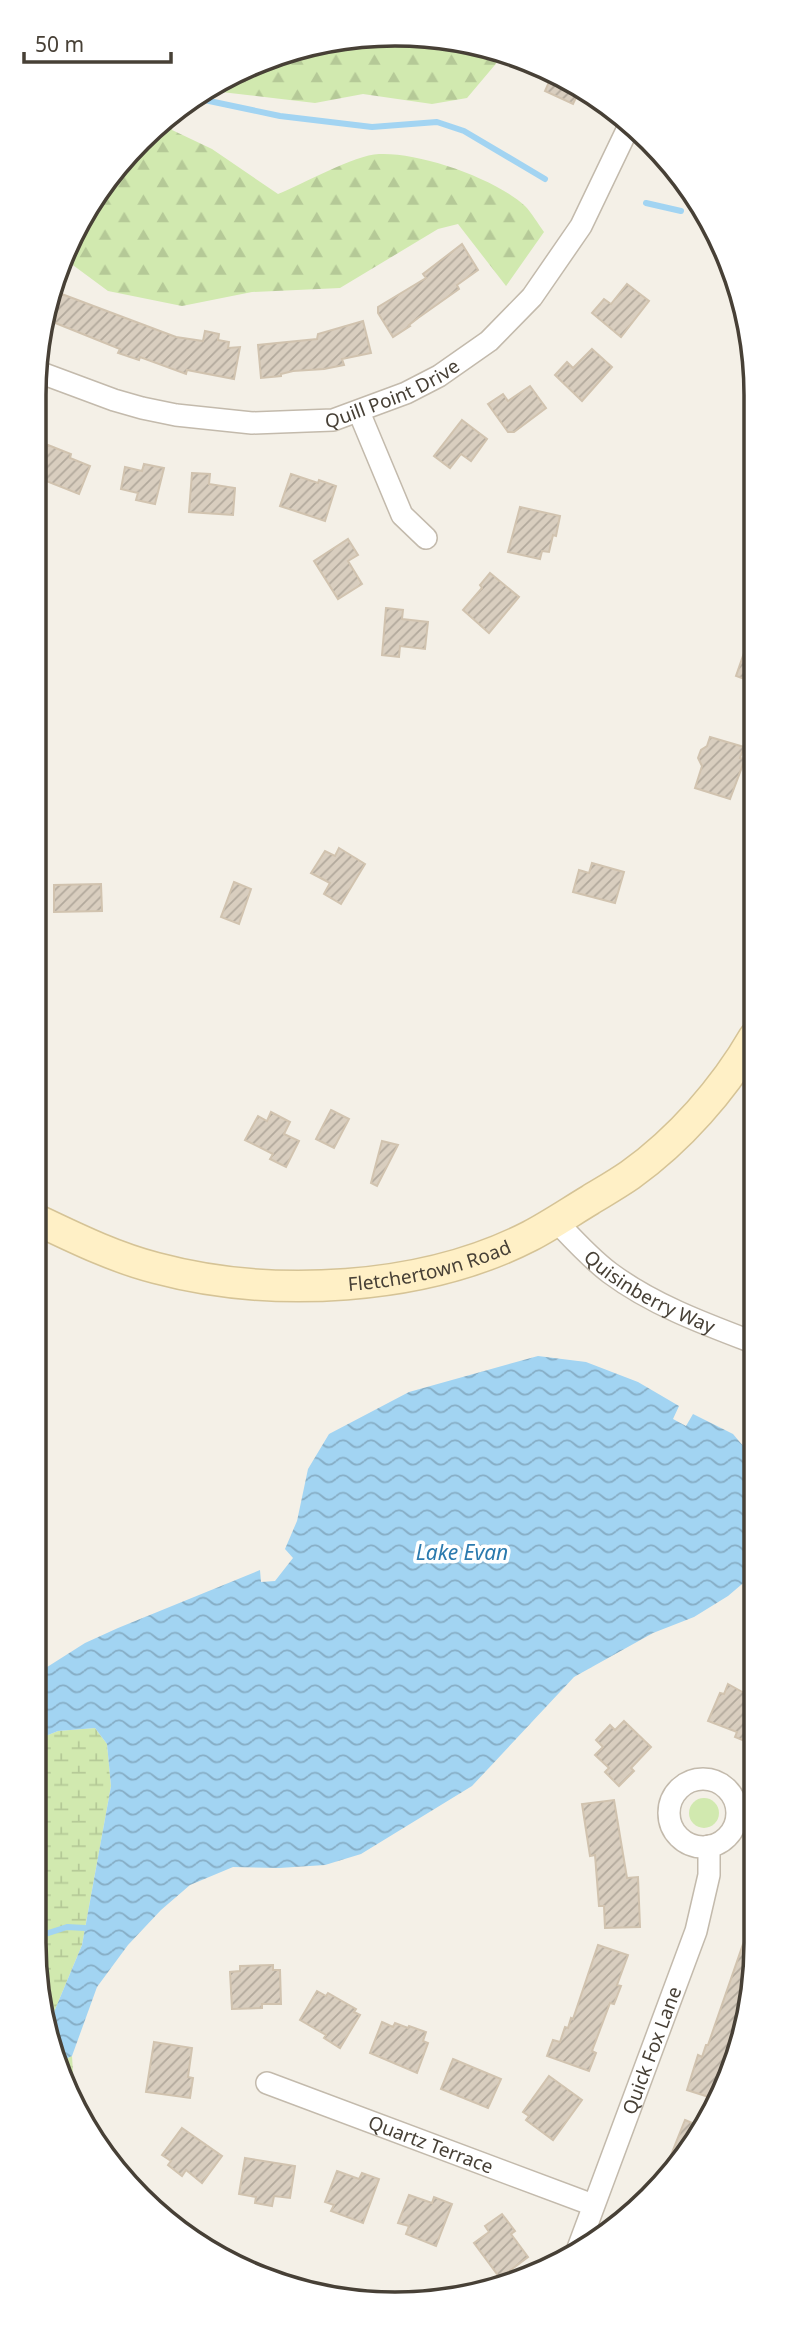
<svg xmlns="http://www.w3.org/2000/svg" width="789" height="2337" font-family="'Noto Sans',sans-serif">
  <defs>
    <pattern id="forest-firs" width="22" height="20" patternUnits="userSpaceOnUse" patternTransform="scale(1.75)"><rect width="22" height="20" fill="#d1e9af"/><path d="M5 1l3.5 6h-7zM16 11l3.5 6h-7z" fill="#b5c997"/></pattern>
    <pattern id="wetland-marsh" width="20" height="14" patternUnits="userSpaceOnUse" patternTransform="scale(1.75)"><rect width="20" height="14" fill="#d1e9af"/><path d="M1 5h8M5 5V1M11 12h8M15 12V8" fill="none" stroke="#b5c997"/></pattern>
    <pattern id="water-waves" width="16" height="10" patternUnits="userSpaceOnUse" patternTransform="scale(1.75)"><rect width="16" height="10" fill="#a2d4f2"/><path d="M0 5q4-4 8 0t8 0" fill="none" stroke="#86adc5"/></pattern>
    <pattern id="building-hatch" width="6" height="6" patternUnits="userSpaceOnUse" patternTransform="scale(1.75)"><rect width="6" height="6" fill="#d9cebf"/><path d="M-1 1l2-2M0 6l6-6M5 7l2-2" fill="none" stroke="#b2a99c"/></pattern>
  </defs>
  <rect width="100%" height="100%" fill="#f4f0e7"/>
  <circle fill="#d1e9af" cx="704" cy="1813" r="15"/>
  <g fill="url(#forest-firs)">
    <path d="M 347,36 L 488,45 L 505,53 L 467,98 L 432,104 L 363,94 L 315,103 L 204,90 L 214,82 Z"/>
    <path d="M 174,117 L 172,130 L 212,149 L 278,194 C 303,184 354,155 379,154 C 419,152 495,178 525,206 C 532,213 538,224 544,232 L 506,286 L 458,224 L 438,229 L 340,288 L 252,292 L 182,306 L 108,291 L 66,260 L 108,175 Z"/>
  </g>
  <g fill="url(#wetland-marsh)">
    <path d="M 95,1728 L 107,1744 L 111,1786 L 82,1945 L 49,2024 L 33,1942 L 33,1741 L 58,1731 Z"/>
    <path d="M 72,2056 L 75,2103 L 61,2080 L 57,2063 Z"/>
  </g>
  <path fill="url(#water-waves)" d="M 538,1356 L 586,1362 L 638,1382 L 679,1406 L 673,1419 L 686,1426 L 693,1414 L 733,1434 L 755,1460 L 755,1573 L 728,1596 L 694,1617 L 653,1633 L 574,1677 L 472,1786 L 361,1854 L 325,1865 L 279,1868 L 233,1867 L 190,1885 L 161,1910 L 128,1945 L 97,1987 L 72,2056 L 57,2063 L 49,2024 L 82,1945 L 111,1786 L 107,1744 L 95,1728 L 58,1731 L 33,1741 L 33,1676 L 85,1643 L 118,1628 L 260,1570 L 261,1582 L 275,1581 L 293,1558 L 285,1549 L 297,1521 L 308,1469 L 329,1434 L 409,1392 Z"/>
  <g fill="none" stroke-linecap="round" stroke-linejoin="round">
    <g stroke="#a2d4f2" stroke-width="6">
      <path d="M 195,98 L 280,116 L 372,127 L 437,122 L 464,131 L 545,179"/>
      <path d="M 646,203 L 681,211"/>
      <path d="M 33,1938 L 67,1927 L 85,1928"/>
    </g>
  </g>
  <g fill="url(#building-hatch)" stroke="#d1c3af" stroke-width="2">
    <path d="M 553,73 L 581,87 L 573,104 L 545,91 Z"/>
    <path d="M 462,244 L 478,270 L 457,285 L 459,289 L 418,318 L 409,325 L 410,326 L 393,337 L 378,313 L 378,307 L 426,278 L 423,274 Z"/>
    <path d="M 627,284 L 649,301 L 621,337 L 592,313 L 604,299 L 611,304 Z"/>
    <path d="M 51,290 L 176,337 L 203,341 L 205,331 L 219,334 L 218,340 L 229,342 L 228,348 L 240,347 L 234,379 L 187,370 L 186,374 L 140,357 L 139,360 L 118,353 L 120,349 L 43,318 L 45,301 Z"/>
    <path d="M 363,321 L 371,353 L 342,359 L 344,365 L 324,369 L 293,371 L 281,374 L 281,376 L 261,378 L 258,345 L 317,339 L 318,334 Z"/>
    <path d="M 592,349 L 612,367 L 582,401 L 555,375 L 567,362 L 573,368 Z"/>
    <path d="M 530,386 L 546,408 L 514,432 L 508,432 L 488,404 L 503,394 L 508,401 Z"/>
    <path d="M 462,420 L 487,439 L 471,461 L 461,454 L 450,468 L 434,456 Z"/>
    <path d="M 48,445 L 71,454 L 70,458 L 90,466 L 79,494 L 36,477 Z"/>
    <path d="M 144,464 L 164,468 L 155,504 L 136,500 L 138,493 L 121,489 L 125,467 L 142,471 Z"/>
    <path d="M 192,473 L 210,474 L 209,484 L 235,488 L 233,515 L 189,512 Z"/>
    <path d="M 291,474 L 318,483 L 319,480 L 336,486 L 325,521 L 280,506 Z"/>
    <path d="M 520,507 L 560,516 L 556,536 L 553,535 L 549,552 L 542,551 L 540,559 L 508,552 Z"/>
    <path d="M 348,539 L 358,555 L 348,561 L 362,584 L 338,599 L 314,561 Z"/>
    <path d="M 490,573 L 519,597 L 489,633 L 463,610 L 482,588 L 480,585 Z"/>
    <path d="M 386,608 L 403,610 L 402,619 L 428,622 L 425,649 L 400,646 L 399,657 L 382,655 Z"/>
    <path d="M 751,633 L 753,633 L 753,682 L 736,676 Z"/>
    <path d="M 710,737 L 744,747 L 740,758 L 745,759 L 730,799 L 695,788 L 702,766 L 698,758 L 701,750 L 707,746 Z"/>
    <path d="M 339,848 L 365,864 L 341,904 L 324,894 L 330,883 L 311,873 L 325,851 L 335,856 Z"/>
    <path d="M 592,863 L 624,872 L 615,903 L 573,892 L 579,870 L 589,873 Z"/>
    <path d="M 234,882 L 251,889 L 239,924 L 221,917 Z"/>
    <path d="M 101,884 L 102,911 L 54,912 L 54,885 Z"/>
    <path d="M 331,1110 L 349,1119 L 334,1148 L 316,1139 Z"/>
    <path d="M 271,1112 L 290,1122 L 284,1134 L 299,1141 L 286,1167 L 270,1159 L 273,1154 L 245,1140 L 258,1116 L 267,1121 Z"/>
    <path d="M 382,1141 L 398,1145 L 377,1186 L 371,1183 Z"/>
    <path d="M 728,1684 L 755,1699 L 755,1735 L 752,1744 L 735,1737 L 737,1732 L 708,1721 L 720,1693 L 724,1694 Z"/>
    <path d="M 624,1721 L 651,1747 L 631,1768 L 634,1771 L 619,1786 L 605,1772 L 609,1768 L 595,1755 L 603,1747 L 596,1740 L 610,1725 L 615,1730 Z"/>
    <path d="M 614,1800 L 627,1878 L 638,1877 L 640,1927 L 605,1928 L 604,1906 L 599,1906 L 595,1855 L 590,1856 L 582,1804 Z"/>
    <path d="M 750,1924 L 756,1926 L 756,1942 L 744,2036 L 715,2099 L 687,2090 L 698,2055 L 702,2057 L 706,2045 L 708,2045 Z"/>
    <path d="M 598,1945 L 628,1955 L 617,1985 L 621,1986 L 614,2004 L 610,2003 L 592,2051 L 596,2053 L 589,2071 L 547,2056 L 553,2040 L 560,2042 L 565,2027 L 568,2028 L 571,2018 L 573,2019 Z"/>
    <path d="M 273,1965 L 273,1970 L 280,1970 L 281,2004 L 262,2004 L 262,2008 L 232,2009 L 230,1972 L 240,1971 L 240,1966 Z"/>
    <path d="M 317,1991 L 326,1996 L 328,1993 L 356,2009 L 354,2012 L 360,2015 L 340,2048 L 324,2038 L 326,2035 L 300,2020 Z"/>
    <path d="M 382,2022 L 393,2027 L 395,2023 L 408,2028 L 409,2026 L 426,2032 L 423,2041 L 428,2043 L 417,2073 L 370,2053 Z"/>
    <path d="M 154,2042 L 192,2048 L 188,2077 L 193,2078 L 190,2098 L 146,2092 Z"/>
    <path d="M 453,2059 L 501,2079 L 488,2108 L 441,2089 Z"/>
    <path d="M 549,2076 L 582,2100 L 553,2140 L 526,2120 L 529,2116 L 523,2112 Z"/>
    <path d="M 685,2120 L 702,2127 L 695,2144 L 663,2175 Z"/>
    <path d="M 182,2128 L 222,2156 L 202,2183 L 186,2170 L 182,2176 L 168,2165 L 171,2161 L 162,2155 Z"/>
    <path d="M 245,2158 L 295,2166 L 290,2198 L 274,2196 L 272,2206 L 255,2203 L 256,2197 L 239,2194 Z"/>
    <path d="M 337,2171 L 359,2179 L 362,2173 L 379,2179 L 363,2223 L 331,2211 L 334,2205 L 325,2202 Z"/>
    <path d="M 409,2195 L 432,2203 L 434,2197 L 452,2204 L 436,2246 L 406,2234 L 409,2226 L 398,2223 Z"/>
    <path d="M 502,2214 L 515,2231 L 511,2234 L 528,2257 L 500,2278 L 474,2243 L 489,2232 L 485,2226 Z"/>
  </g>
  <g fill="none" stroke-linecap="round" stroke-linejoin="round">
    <defs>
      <g id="street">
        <path id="s1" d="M 36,371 L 114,400 L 142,408 L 176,415 L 252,423 L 333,420 L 406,393 L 439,376 L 489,341 L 532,297 L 581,226 L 629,126"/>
        <path d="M 359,412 L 402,515 L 426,538"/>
        <path id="s2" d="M 556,1221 C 573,1239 590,1258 610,1273 C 653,1305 705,1324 755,1343"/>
        <circle cx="703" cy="1813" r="34"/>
        <path id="s3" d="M 267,2083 L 593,2205"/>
        <path id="s4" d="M 577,2251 L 696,1931 L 709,1875 L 709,1846"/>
      </g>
      <g id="secondary">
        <path id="s5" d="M 33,1218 C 73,1237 113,1257 156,1268 C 272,1299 423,1291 530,1236 C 551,1225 570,1212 590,1200 C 603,1192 617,1184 630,1175 C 679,1140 724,1089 754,1037"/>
      </g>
    </defs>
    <use href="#street" stroke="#c3baac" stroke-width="24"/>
    <use href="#secondary" stroke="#d5c396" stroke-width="33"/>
    <use href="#street" stroke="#fff" stroke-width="21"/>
    <use href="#secondary" stroke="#fff0c6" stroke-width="30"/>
  </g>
  <g text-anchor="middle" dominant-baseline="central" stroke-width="7" stroke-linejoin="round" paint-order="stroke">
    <g font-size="19" fill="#474036" stroke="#fff">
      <text stroke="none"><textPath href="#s1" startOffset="369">Quill Point Drive</textPath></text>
      <text stroke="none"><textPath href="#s5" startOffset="410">Fletchertown Road</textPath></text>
      <text stroke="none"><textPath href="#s2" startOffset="119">Quisinberry Way</textPath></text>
      <text stroke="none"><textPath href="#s4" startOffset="214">Quick Fox Lane</textPath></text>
      <text stroke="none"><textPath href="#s3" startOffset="175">Quartz Terrace</textPath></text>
    </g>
    <g font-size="21" font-style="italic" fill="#2b7aae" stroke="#fff">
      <text x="462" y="1552">Lake Evan</text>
    </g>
  </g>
  <path d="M0 0H789V2337H0ZM395 46H395A349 349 0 0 1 744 395V1943A349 349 0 0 1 395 2292H395A349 349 0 0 1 46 1943V395A349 349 0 0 1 395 46Z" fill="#fff" fill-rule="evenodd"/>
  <path fill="none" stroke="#474036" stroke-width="3.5" d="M395 46H395A349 349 0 0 1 744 395V1943A349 349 0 0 1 395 2292H395A349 349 0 0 1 46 1943V395A349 349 0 0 1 395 46Z"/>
  <path d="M24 52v10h147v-10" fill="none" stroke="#474036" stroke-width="3.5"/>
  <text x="35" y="52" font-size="21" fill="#474036" stroke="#ffffff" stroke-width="5" paint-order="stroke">50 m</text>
</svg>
